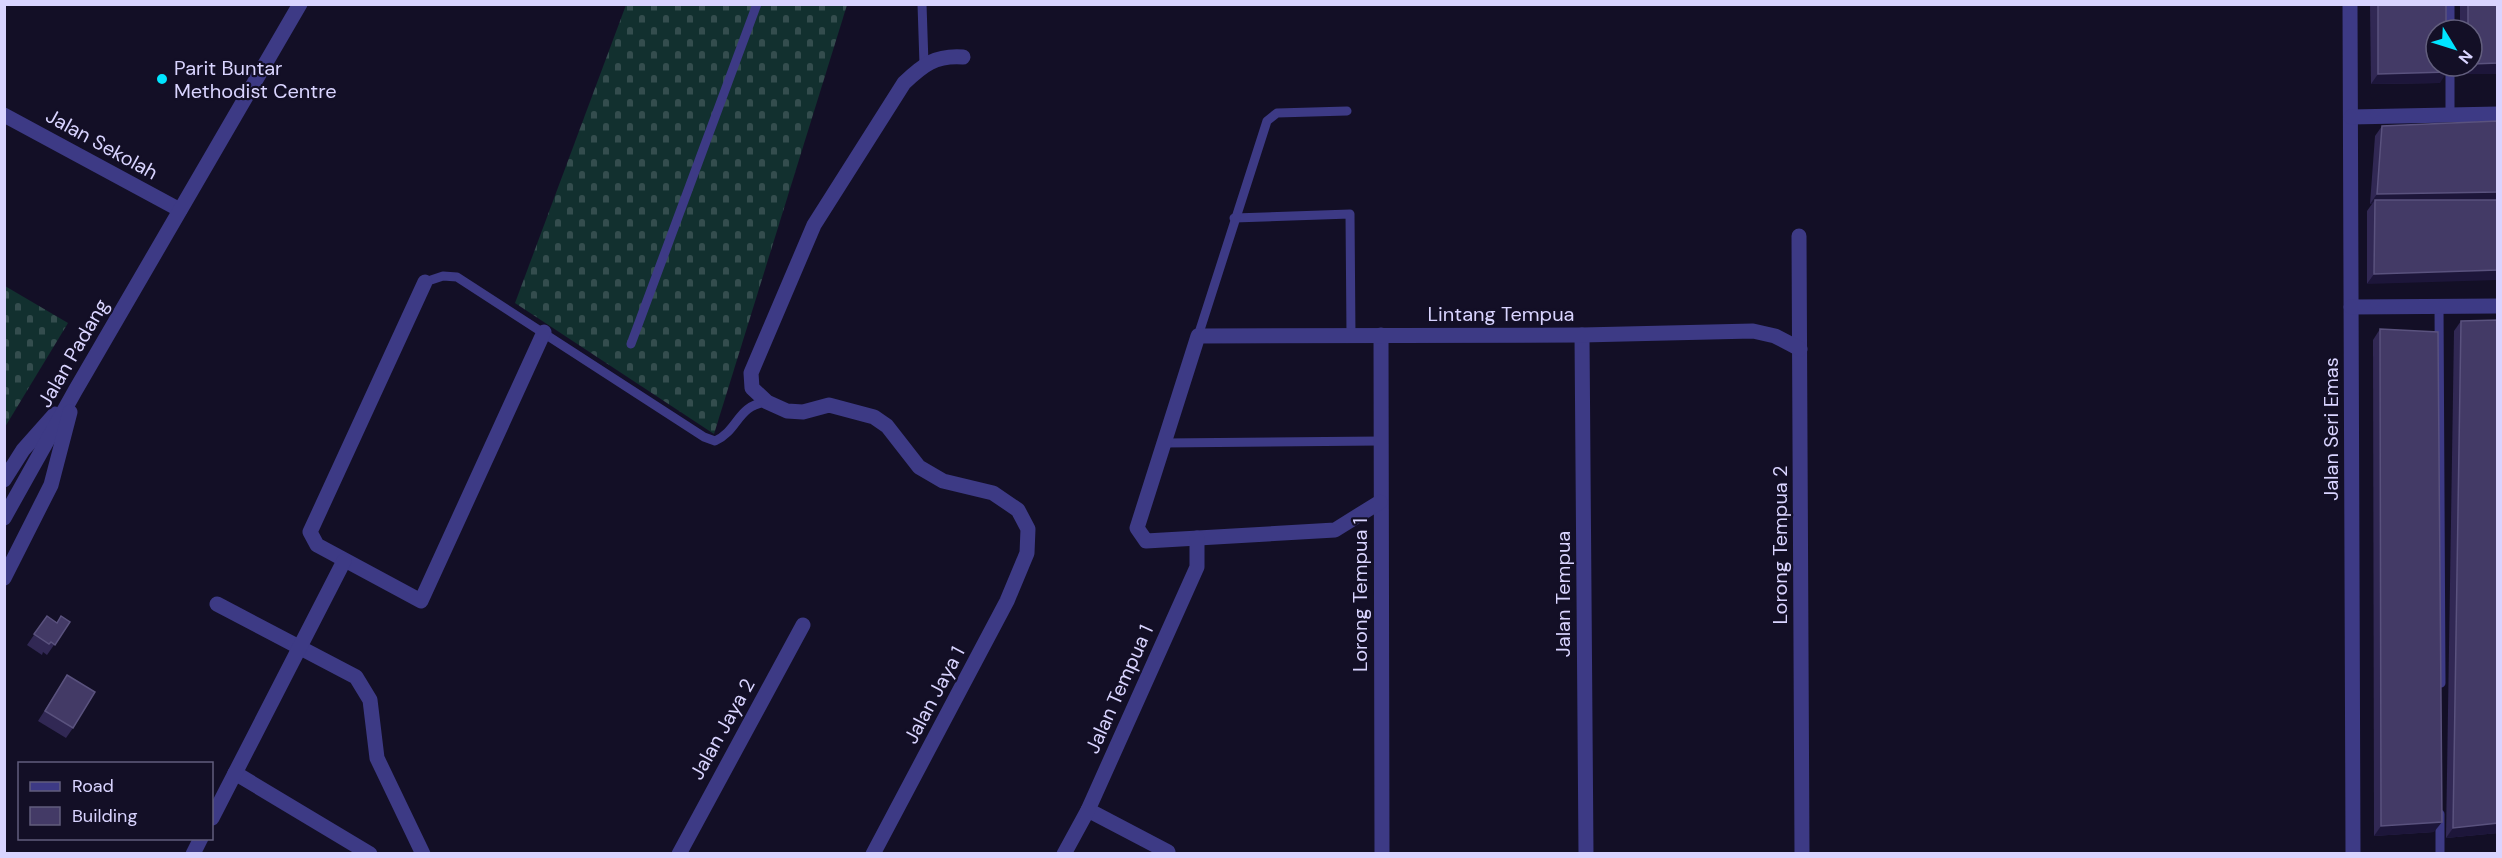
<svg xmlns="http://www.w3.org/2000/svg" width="2502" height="858" font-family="'DM Sans',sans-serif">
  <defs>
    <pattern id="cemetery-stones" width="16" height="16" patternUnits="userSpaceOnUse" patternTransform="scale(1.5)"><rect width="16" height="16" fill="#12302f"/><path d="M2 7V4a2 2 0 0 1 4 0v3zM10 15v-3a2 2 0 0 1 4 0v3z" fill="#344d4e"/></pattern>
  </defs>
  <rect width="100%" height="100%" fill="#130f26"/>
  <g fill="url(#cemetery-stones)">
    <path d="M 626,5 L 847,5 L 714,434 L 515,303 Z"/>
    <path d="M 5,286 L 68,323 L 5,427 Z"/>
  </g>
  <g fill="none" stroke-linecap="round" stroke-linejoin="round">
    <g stroke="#3d3a85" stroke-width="9">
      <path d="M 922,4 L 924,64"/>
      <path d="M 2450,4 L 2450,30"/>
      <path d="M 2450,66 L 2450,115"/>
      <path d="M 1234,218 L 1350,214 L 1351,335"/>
      <path d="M 425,282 L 443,276 L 457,277 L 704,437 L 715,441 C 739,430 737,405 767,402"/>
      <path d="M 2439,306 L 2441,683"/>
      <path d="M 1198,336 L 1267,121 L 1277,113 L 1347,111"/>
      <path d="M 631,344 L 757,4"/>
      <path d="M 1164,443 L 1380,441"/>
      <path d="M 2440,854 L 2440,814"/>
    </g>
    <g stroke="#3d3a85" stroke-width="15">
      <path d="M 2350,4 L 2353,854"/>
      <path d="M 2351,117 L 2498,114"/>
      <path d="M 1799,236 L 1802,854"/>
      <path d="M 425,282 L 310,532 L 317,545 L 421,601 L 544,332"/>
      <path d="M 2351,307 L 2498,306"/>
      <path d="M 1381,335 L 1382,854"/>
      <path d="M 1582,335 L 1586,854"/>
      <path d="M 1380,502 L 1335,530 L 1146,541 L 1137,528 L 1198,336 L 1582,335 L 1753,331 L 1775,336 L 1800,349"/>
      <path d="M 217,604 L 356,677 L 370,700 L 377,758 L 423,854"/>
      <path d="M 235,773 L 370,854"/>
      <path d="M 1088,810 L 1168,852"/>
      <path d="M 212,818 L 344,561"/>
      <path d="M 193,854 L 201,838"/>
      <path d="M 679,854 L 803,625"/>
      <path d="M 873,854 L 1007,601 L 1027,553 L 1028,529 L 1018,510 L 993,493 L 943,481 L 919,467 L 887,426 L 874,417 L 829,405 L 803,412 L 787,411 L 767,402 L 752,388 L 751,373 L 814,225 L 904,83 C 923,65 935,55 963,57"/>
      <path d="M 1064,854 L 1088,810 L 1197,567 L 1197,538"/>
    </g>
    <g stroke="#3d3a85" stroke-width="15">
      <path d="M 4,115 L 180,210"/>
      <path d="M 4,480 L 23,450 L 55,414"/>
      <path d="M 4,518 L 75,391 L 300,4"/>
      <path d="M 4,578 L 51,485 L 70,412"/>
    </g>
  </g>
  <g fill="#312854">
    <path d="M 2370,4 L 2446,4 L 2440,83 L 2371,84 Z"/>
    <path d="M 2460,4 L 2498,4 L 2498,74 L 2460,74 L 2460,66 L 2472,66 L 2472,30 L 2460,30 Z"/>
    <path d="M 2498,121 L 2367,284 L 2367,211 L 2372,204 L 2370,204 L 2375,136 L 2382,126 Z"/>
    <path d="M 2498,320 L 2498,833 L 2446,838 L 2454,331 L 2461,321 Z"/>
    <path d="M 2380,329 L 2434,832 L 2374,836 L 2373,340 Z"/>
    <path d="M 47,616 L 57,623 L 70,622 L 47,655 L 43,652 L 42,655 L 27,645 Z"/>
    <path d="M 67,675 L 73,728 L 66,738 L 38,721 Z"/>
  </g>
  <g fill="#1d163a">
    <path d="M 2498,63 L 2498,74 L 2460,74 L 2466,66 L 2472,66 L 2472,64 Z"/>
    <path d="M 2447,72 L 2440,83 L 2371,84 L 2378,74 Z"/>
    <path d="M 2498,192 L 2498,202 L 2375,200 L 2372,204 L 2370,204 L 2377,194 Z"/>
    <path d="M 2498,270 L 2498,280 L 2367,284 L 2374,274 Z"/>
    <path d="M 2442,822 L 2434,832 L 2374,836 L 2381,826 Z"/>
    <path d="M 2498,823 L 2498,833 L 2446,838 L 2453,828 Z"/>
  </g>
  <g fill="#433a66" stroke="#5a527e" stroke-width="1.5">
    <path d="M 2378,4 L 2446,4 L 2446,30 L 2436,30 L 2436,66 L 2447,66 L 2447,72 L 2378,74 Z"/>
    <path d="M 2468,4 L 2498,4 L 2498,63 L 2472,64 L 2472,30 L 2468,30 Z"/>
    <path d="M 2498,121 L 2498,192 L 2377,194 L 2382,126 Z"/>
    <path d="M 2375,200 L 2498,200 L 2498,270 L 2374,274 Z"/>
    <path d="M 2498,320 L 2498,823 L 2453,828 L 2461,321 Z"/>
    <path d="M 2380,329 L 2438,332 L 2442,822 L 2381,826 Z"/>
    <path d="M 47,616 L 57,623 L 61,616 L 70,622 L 55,645 L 51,642 L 49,644 L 34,634 Z"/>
    <path d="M 67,675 L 95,692 L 73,728 L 45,711 Z"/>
  </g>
  <circle fill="#00e5ff" stroke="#130f26" stroke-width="2" cx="162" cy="79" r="6"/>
  <g text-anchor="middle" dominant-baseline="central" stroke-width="4.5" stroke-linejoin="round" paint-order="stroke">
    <g font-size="20" fill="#d9d4ff" stroke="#130f26" text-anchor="start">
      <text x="174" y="68">Parit Buntar<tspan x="174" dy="23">Methodist Centre</tspan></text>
    </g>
    <g font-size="20" fill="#d9d4ff" stroke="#130f26">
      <text transform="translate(102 144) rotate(29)">Jalan Sekolah</text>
      <text x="1501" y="314">Lintang Tempua</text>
      <text transform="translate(73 353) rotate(-60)">Jalan Padang</text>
      <text transform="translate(2331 429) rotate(-90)">Jalan Seri Emas</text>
      <text transform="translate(1780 545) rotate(-90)">Lorong Tempua 2</text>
      <text transform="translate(1563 594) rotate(-90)">Jalan Tempua</text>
      <text transform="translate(1360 595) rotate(-90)">Lorong Tempua 1</text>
      <text transform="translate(1119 689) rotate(-66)">Jalan Tempua 1</text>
      <text transform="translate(934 695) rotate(-62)">Jalan Jaya 1</text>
      <text transform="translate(722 729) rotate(-61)">Jalan Jaya 2</text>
    </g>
  </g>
  <rect width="2502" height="858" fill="none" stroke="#d9d4ff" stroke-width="12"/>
  <rect x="18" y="762" width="195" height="78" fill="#130f26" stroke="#625e7d" stroke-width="1.5"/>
  <rect x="30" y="782" width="30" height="9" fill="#3d3a85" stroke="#625e7d" stroke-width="1.5"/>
  <text x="72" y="792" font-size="18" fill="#d9d4ff">Road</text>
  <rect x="30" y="807" width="30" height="18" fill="#433a66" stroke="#625e7d" stroke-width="1.5"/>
  <text x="72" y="822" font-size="18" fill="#d9d4ff">Building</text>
  <g transform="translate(2454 48) rotate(128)"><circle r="28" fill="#130f26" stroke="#625e7d" stroke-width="1.5"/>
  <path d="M0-4.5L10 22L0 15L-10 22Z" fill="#00e5ff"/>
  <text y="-9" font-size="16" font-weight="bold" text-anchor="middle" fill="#d9d4ff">N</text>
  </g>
</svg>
